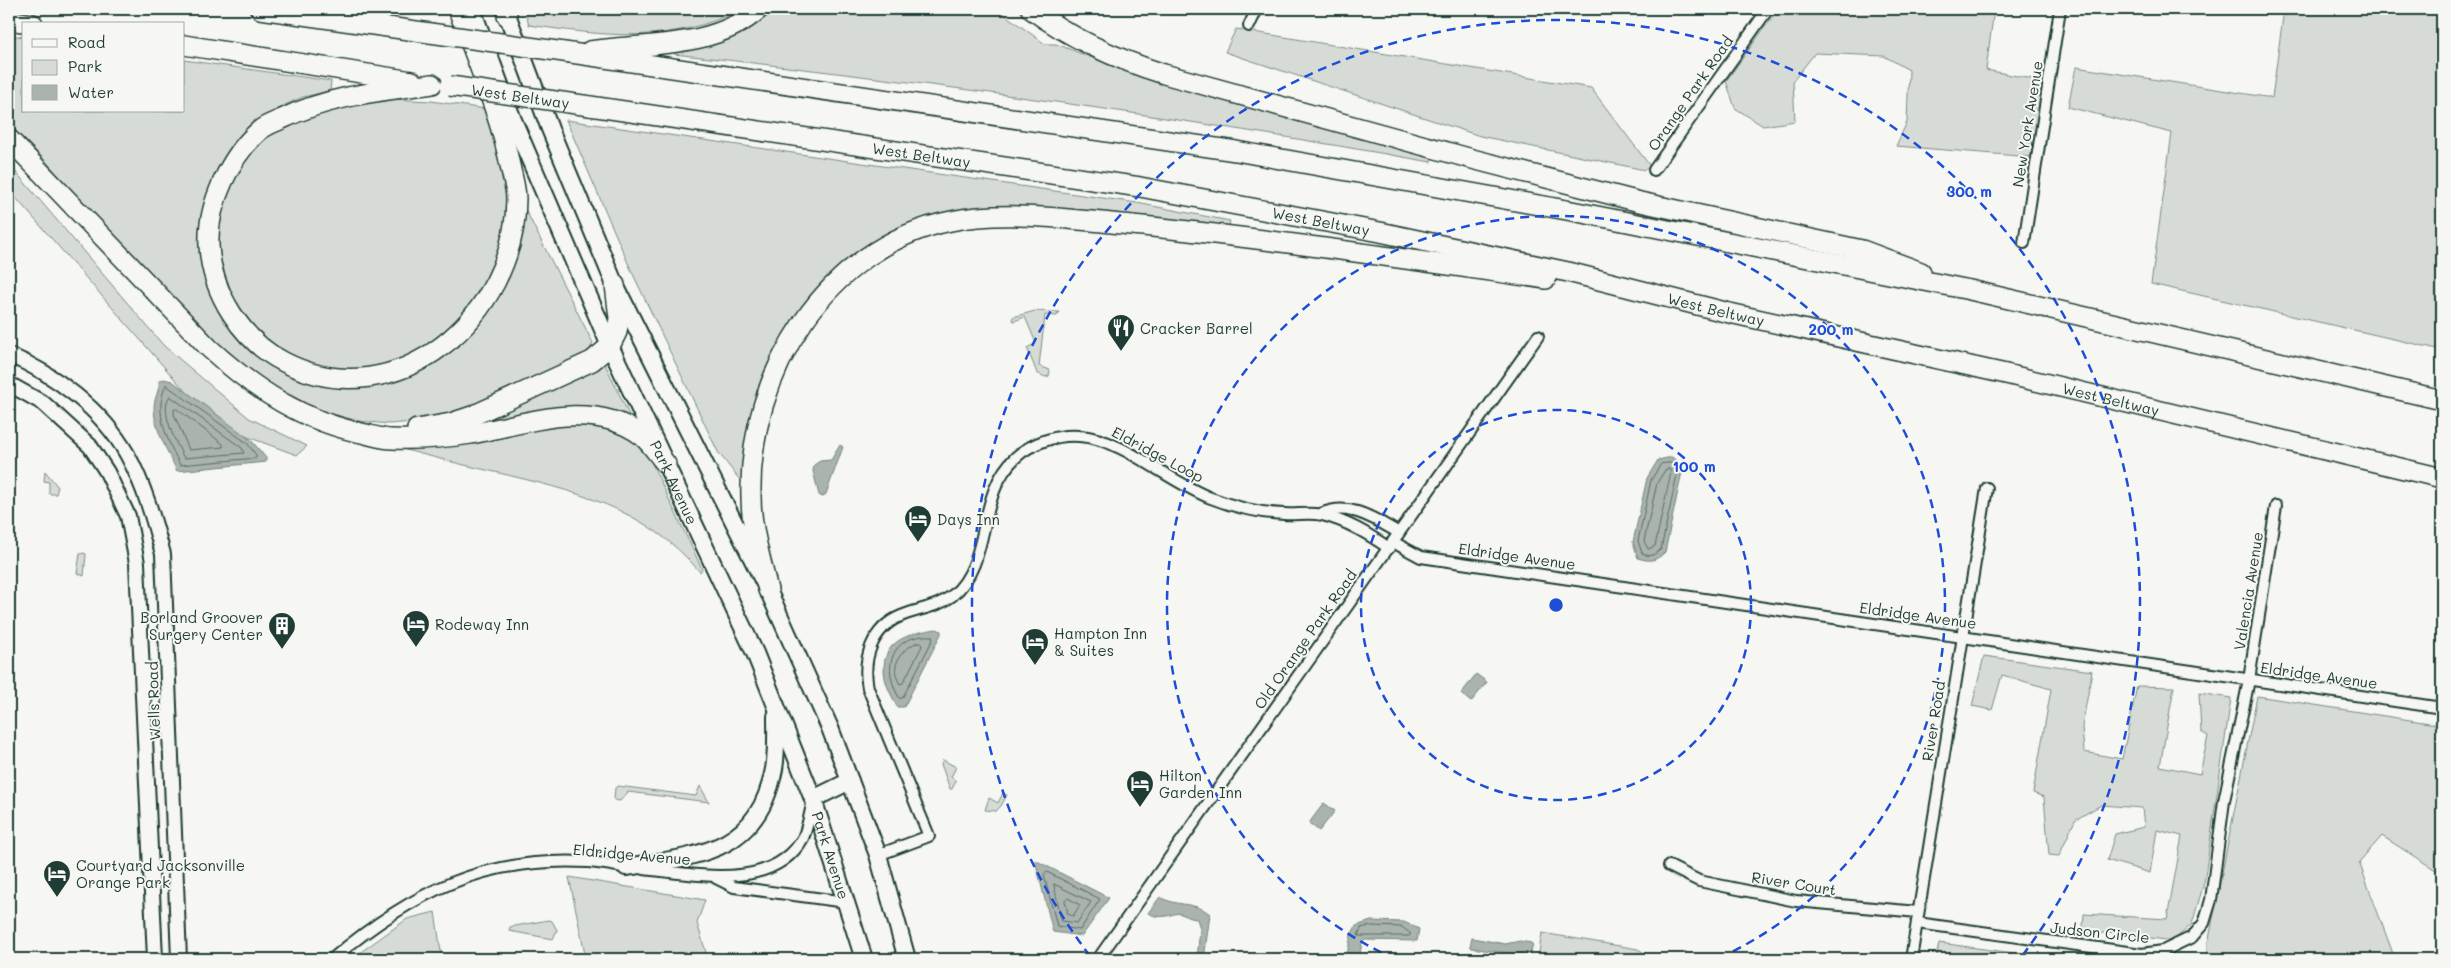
<svg xmlns="http://www.w3.org/2000/svg" width="2451" height="968" font-family="Mali,sans-serif">
  <rect width="100%" height="100%" fill="#f6f6f2"/>
  <filter id="ink" filterUnits="userSpaceOnUse"><feTurbulence type="fractalNoise" baseFrequency=".02" numOctaves="2"/><feDisplacementMap in="SourceGraphic" scale="10" xChannelSelector="R" yChannelSelector="G"/><feConvolveMatrix kernelMatrix="1 2 1 2 8 2 1 2 1" color-interpolation-filters="sRGB"/></filter>
  <g filter="url(#ink)">
    <g fill="#d6dbd6" stroke="#7a8c85">
      <path d="M 524,9 L 742,9 C 669,45 606,36 529,25 Z"/>
      <path d="M 768,9 L 997,9 L 1045,44 L 1056,44 L 1127,71 L 1191,91 L 1431,158 L 1431,162 C 1180,117 927,82 674,54 L 675,46 Z"/>
      <path d="M 1778,9 L 1994,9 L 1986,70 L 2043,81 L 2031,157 L 1896,146 L 1907,122 L 1909,70 L 1884,56 L 1815,53 L 1793,81 L 1795,121 L 1763,126 L 1735,108 L 1726,81 Z"/>
      <path d="M 2284,9 L 2442,9 L 2442,350 L 2151,284 L 2172,133 L 2068,107 L 2076,67 L 2272,98 Z"/>
      <path d="M 1236,29 L 1591,88 L 1650,166 L 1645,170 L 1480,136 L 1225,52 Z"/>
      <path d="M 9,35 L 24,37 L 24,111 L 184,111 L 184,60 L 331,81 L 330,91 L 303,97 L 285,105 L 263,119 L 208,203 L 233,326 L 347,384 L 463,336 L 522,203 L 593,343 L 588,353 L 473,409 L 413,422 L 389,424 L 359,421 L 306,407 L 243,372 L 130,258 L 45,160 L 9,124 Z"/>
      <path d="M 392,99 L 431,101 L 486,109 L 504,155 L 510,214 L 491,282 L 451,329 L 412,355 L 368,370 L 330,369 L 284,353 L 259,334 L 236,306 L 219,255 L 219,216 L 230,181 L 257,141 L 308,111 Z"/>
      <path d="M 566,120 L 1137,203 L 1230,221 L 1228,230 L 1019,212 L 900,231 L 771,361 L 758,391 L 750,420 L 744,456 L 743,484 L 718,452 L 631,270 Z"/>
      <path d="M 9,164 L 164,346 L 249,418 L 307,446 L 297,455 L 215,425 L 9,190 Z"/>
      <path d="M 1035,311 L 1059,312 L 1057,316 L 1045,315 L 1039,366 L 1050,370 L 1049,376 L 1045,377 L 1037,373 L 1027,348 L 1036,343 L 1025,317 L 1014,321 L 1012,319 L 1013,317 Z"/>
      <path d="M 604,362 L 702,569 L 700,572 C 645,507 574,491 495,472 C 462,465 429,456 395,447 Z"/>
      <path d="M 45,471 L 58,487 L 56,494 L 49,494 L 49,482 L 44,481 Z"/>
      <path d="M 84,553 L 86,554 L 84,576 L 77,573 L 80,554 Z"/>
      <path d="M 1984,656 L 2092,671 L 2082,727 L 2084,752 L 2122,759 L 2137,686 L 2174,687 L 2160,766 L 2200,774 L 2208,736 L 2201,732 L 2199,693 L 2231,698 L 2204,883 L 2192,924 L 2173,941 L 2107,932 L 2082,939 L 2084,914 L 2167,919 L 2182,836 L 2157,830 L 2150,873 L 2107,860 L 2115,834 L 2144,827 L 2142,808 L 2101,805 L 2075,820 L 2059,856 L 2049,855 L 2044,797 L 2033,793 L 2051,689 L 2002,675 L 1992,710 L 1972,706 Z"/>
      <path d="M 2257,696 L 2442,725 L 2442,874 L 2382,836 L 2359,862 L 2395,959 L 2208,959 L 2208,944 Z"/>
      <path d="M 943,760 L 956,767 L 951,777 L 956,781 L 952,789 L 950,789 L 941,764 Z"/>
      <path d="M 618,786 L 696,796 L 700,786 L 709,802 L 628,792 L 620,801 L 614,800 L 615,788 Z"/>
      <path d="M 1003,793 L 1007,795 L 1001,806 L 996,811 L 985,810 L 989,798 L 998,803 Z"/>
      <path d="M 569,877 L 705,900 L 697,923 L 708,959 L 586,959 Z"/>
      <path d="M 435,912 L 442,959 L 351,959 L 407,919 Z"/>
      <path d="M 548,920 L 552,921 L 557,930 L 553,939 L 509,931 L 510,927 Z"/>
      <path d="M 1542,933 L 1638,949 L 1654,959 L 1538,959 Z"/>
      <path d="M 1939,943 L 2059,959 L 1936,959 Z"/>
    </g>
    <g fill="#aab3ae" stroke="#72847d">
      <path d="M 164,379 L 172,381 L 251,440 L 266,458 L 266,462 L 177,471 C 168,452 154,429 154,408 C 154,397 160,391 159,381 Z"/>
      <path d="M 840,445 L 843,447 L 826,494 L 822,497 L 819,495 L 813,471 L 814,465 L 820,461 L 831,460 Z"/>
      <path d="M 1672,457 L 1683,467 L 1665,552 C 1656,561 1650,562 1638,558 L 1633,542 L 1647,478 L 1658,460 Z"/>
      <path d="M 937,629 L 941,631 L 941,634 L 904,707 L 897,707 C 893,698 887,688 885,678 C 878,641 909,633 937,629 Z"/>
      <path d="M 1476,674 L 1487,682 L 1471,702 L 1461,694 Z"/>
      <path d="M 1324,803 L 1335,811 L 1319,831 L 1309,823 Z"/>
      <path d="M 1035,860 L 1109,898 L 1082,936 L 1053,932 Z"/>
      <path d="M 1160,897 C 1176,907 1195,901 1210,914 L 1204,959 L 1197,959 L 1200,929 L 1197,919 C 1191,919 1187,916 1181,914 C 1174,911 1164,922 1148,913 Z"/>
      <path d="M 1371,921 L 1404,922 L 1419,929 L 1417,941 L 1365,940 L 1362,943 L 1359,959 L 1346,959 L 1351,935 L 1356,926 Z"/>
      <path d="M 1472,938 L 1505,944 L 1520,941 L 1531,943 L 1533,945 L 1530,956 C 1510,952 1491,952 1472,948 L 1470,946 Z"/>
    </g>
    <g fill="none" stroke-linecap="round" stroke-linejoin="round">
      <g stroke="#576c65" stroke-width="1">
        <path d="M 166,385 L 247,443 L 256,455 L 256,458 L 180,465 C 167,439 153,412 166,385 Z"/>
        <path d="M 170,396 L 242,448 L 244,453 L 184,458 C 177,445 158,409 170,396 Z"/>
        <path d="M 177,409 L 223,444 L 223,447 L 189,450 L 174,414 L 174,410 Z"/>
        <path d="M 1671,463 L 1678,470 L 1661,549 C 1655,555 1649,558 1642,553 L 1638,541 L 1651,480 L 1661,464 Z"/>
        <path d="M 1669,469 L 1671,472 L 1655,546 L 1648,549 L 1644,541 L 1657,483 L 1665,470 Z"/>
        <path d="M 932,636 L 933,639 L 903,697 L 900,699 C 880,667 892,633 932,636 Z"/>
        <path d="M 916,643 L 921,643 L 922,646 L 903,683 L 900,684 C 889,667 900,650 916,643 Z"/>
        <path d="M 1047,872 L 1100,899 L 1080,930 L 1057,926 L 1044,875 Z"/>
        <path d="M 1054,884 L 1091,902 L 1077,923 L 1062,921 Z"/>
        <path d="M 1068,898 L 1080,905 L 1073,916 L 1068,914 L 1065,901 Z"/>
        <path d="M 1371,926 L 1402,927 L 1411,934 L 1409,936 L 1358,936 L 1361,928 Z"/>
      </g>
      <defs>
        <g id="minor">
          <path d="M 1249,26 L 1257,9"/>
          <path d="M 1654,170 L 1768,9"/>
          <path d="M 2024,243 L 2060,9"/>
          <path d="M 1321,514 C 1350,501 1375,519 1399,533"/>
          <path d="M 1393,542 L 1421,557 L 2442,708"/>
          <path d="M 878,855 L 929,836 L 868,688 C 862,659 872,628 901,616 C 920,608 937,608 953,595 C 993,561 975,495 1016,457 C 1031,443 1058,434 1079,436 C 1122,438 1169,482 1211,498 C 1234,507 1259,513 1284,514 C 1296,515 1310,512 1322,515 C 1347,521 1368,534 1389,548"/>
          <path d="M 1669,866 L 1699,881 L 1796,901 L 1918,912"/>
          <path d="M 644,869 C 694,874 773,892 803,838 C 808,827 810,812 813,801"/>
          <path d="M 716,878 L 734,887 L 846,902"/>
          <path d="M 1917,923 L 2142,954 L 2163,951 L 2192,937 L 2204,923 L 2211,900 L 2224,801 L 2249,680 L 2276,506"/>
          <path d="M 332,959 C 411,893 483,856 588,862 C 602,863 616,866 630,868"/>
          <path d="M 1098,959 L 1538,336"/>
          <path d="M 1911,959 L 1987,488"/>
        </g>
        <g id="secondary">
          <path d="M 9,355 C 55,374 102,410 127,454 C 144,485 154,520 163,554 L 179,959"/>
          <path d="M 9,384 L 43,403 L 90,446 L 107,472 L 128,516 L 137,563 L 155,959"/>
        </g>
        <g id="trunk">
          <path id="s1" d="M 472,9 L 513,120 L 610,346 L 755,653 L 813,799 L 864,959"/>
          <path d="M 505,9 L 550,129 L 615,285 L 768,590 L 830,728 L 878,855 L 907,959"/>
          <path d="M 813,799 L 850,781"/>
          <path d="M 626,867 C 696,856 758,854 774,769 C 777,752 776,733 776,716"/>
        </g>
        <g id="motorway">
          <path d="M 260,9 L 430,33"/>
          <path d="M 1031,9 C 1072,39 1116,59 1164,74 L 1476,160 L 1640,202 L 1862,250 L 1921,272"/>
          <path d="M 507,16 L 507,9"/>
          <path d="M 9,20 L 33,24"/>
          <path d="M 184,45 L 412,81"/>
          <path d="M 590,51 C 645,43 715,49 759,9"/>
          <path d="M 571,53 L 1236,151 L 1572,211 L 1970,290 L 2442,400"/>
          <path d="M 432,84 C 381,91 329,96 282,119 C 275,122 266,125 260,130 C 230,156 207,205 209,245 C 211,292 242,341 284,362 C 397,420 516,315 516,199 C 516,189 513,179 511,170 C 500,114 477,62 458,9"/>
          <path id="s2" d="M 590,106 L 1140,187 L 1380,232 L 1568,272 L 1725,312 L 2006,374 L 2442,478"/>
          <path d="M 9,139 L 209,348 C 255,390 304,422 366,434 C 374,436 383,439 392,439 C 419,440 445,438 471,434 C 525,424 591,398 641,435 C 650,442 658,455 666,464"/>
          <path d="M 417,429 L 451,423 L 472,416 L 592,361 L 610,346 L 617,332 L 619,318 L 615,285"/>
          <path d="M 768,590 C 761,560 751,528 751,496 C 748,374 826,246 951,221 C 1009,209 1084,221 1143,226 C 1278,240 1412,260 1546,279"/>
        </g>
      </defs>
      <use href="#minor" stroke="#1f3d34" stroke-width="14"/>
      <use href="#secondary" stroke="#1f3d34" stroke-width="18"/>
      <use href="#trunk" stroke="#1f3d34" stroke-width="20"/>
      <use href="#motorway" stroke="#1f3d34" stroke-width="22"/>
      <use href="#minor" stroke="#f6f6f2" stroke-width="10"/>
      <use href="#secondary" stroke="#f6f6f2" stroke-width="14"/>
      <use href="#trunk" stroke="#f6f6f2" stroke-width="16"/>
      <use href="#motorway" stroke="#f6f6f2" stroke-width="19"/>
      <defs>
        <g id="motorway-bridge">
          <path d="M 430,33 L 571,53"/>
          <path id="s3" d="M 450,86 L 590,106"/>
        </g>
      </defs>
      <use href="#motorway-bridge" stroke="#1f3d34" stroke-width="22" stroke-linecap="butt"/>
      <use href="#motorway-bridge" stroke="#f6f6f2" stroke-width="19"/>
    </g>
  </g>
  <g fill="none" stroke="#1d4ed8" stroke-width="2.5" stroke-dasharray="9 6">
    <circle cx="1556" cy="605" r="195"/>
    <path d="M1395 959A389 389 0 1 1 1717 959"/>
    <path d="M1090 956A584 584 0 1 1 2022 956"/>
  </g>
  <defs>
    <symbol id="restaurant-pin" viewBox="-11 -11 22 30"><path d="M0 17L-7.5 6A9.5 9.5 0 1 1 7.5 6Z" fill="#1f3d34" stroke="#f6f6f2"/><path d="M-5-6h1v4h1v-4h1v4h1v-4h1v5L-1.5 .5V6h-2V.5L-5-1ZM5-6V6H3V1.5H1.5Q1.5-4 5-6Z" fill="#fff"/></symbol>
    <symbol id="hotel-pin" viewBox="-11 -11 22 30"><path d="M0 17L-7.5 6A9.5 9.5 0 1 1 7.5 6Z" fill="#1f3d34" stroke="#f6f6f2"/><path d="M-6-4.5h1.5V1H6V5H4.5V3h-9V5H-6ZM-4 0a1.8 1.8 0 1 1 3.6 0ZM.5 0V-2.5h3Q6-2.5 6 0Z" fill="#fff"/></symbol>
    <symbol id="building-pin" viewBox="-11 -11 22 30"><path d="M0 17L-7.5 6A9.5 9.5 0 1 1 7.5 6Z" fill="#1f3d34" stroke="#f6f6f2"/><path d="M-4-6H4V6H1V3H-1V6H-4ZM-2.5-4.3h1.7v1.8h-1.7ZM.8-4.3h1.7v1.8H.8ZM-2.5-1h1.7V.8h-1.7ZM.8-1h1.7V.8H.8Z" fill="#fff"/></symbol>
  </defs>
  <g fill-rule="evenodd">
    <use href="#restaurant-pin" x="1105" y="312" width="32" height="43"/>
    <use href="#hotel-pin" x="902" y="503" width="32" height="43"/>
    <use href="#hotel-pin" x="400" y="608" width="32" height="43"/>
    <use href="#building-pin" x="266" y="610" width="32" height="43"/>
    <use href="#hotel-pin" x="1019" y="626" width="32" height="43"/>
    <use href="#hotel-pin" x="1124" y="768" width="32" height="43"/>
    <use href="#hotel-pin" x="41" y="858" width="32" height="43"/>
  </g>
  <g text-anchor="middle" dominant-baseline="central" stroke-width="4" stroke-linejoin="round" paint-order="stroke">
    <g font-size="15" fill="#1f3d34" stroke="#f6f6f2">
      <text transform="translate(1690 93) rotate(-55)">Orange Park Road</text>
      <text stroke="none"><textPath href="#s3" startOffset="71">West Beltway</textPath></text>
      <text transform="translate(2027 124) rotate(-81)">New York Avenue</text>
      <text stroke="none"><textPath href="#s2" startOffset="335">West Beltway</textPath></text>
      <text stroke="none"><textPath href="#s2" startOffset="740">West Beltway</textPath></text>
      <text stroke="none"><textPath href="#s2" startOffset="1145">West Beltway</textPath></text>
      <text stroke="none"><textPath href="#s2" startOffset="1550">West Beltway</textPath></text>
      <text transform="translate(1158 454) rotate(28)">Eldridge Loop</text>
      <text stroke="none"><textPath href="#s1" startOffset="515">Park Avenue</textPath></text>
      <text transform="translate(1517 556) rotate(8)">Eldridge Avenue</text>
      <text transform="translate(2248 591) rotate(-81)">Valencia Avenue</text>
      <text transform="translate(1918 615) rotate(8)">Eldridge Avenue</text>
      <text transform="translate(1305 639) rotate(-55)">Old Orange Park Road</text>
      <text transform="translate(2319 675) rotate(8)">Eldridge Avenue</text>
      <text transform="translate(153 701) rotate(-92)">Wells Road</text>
      <text transform="translate(1933 721) rotate(-81)">River Road</text>
      <text transform="translate(632 854) rotate(5)">Eldridge Avenue</text>
      <text stroke="none"><textPath href="#s1" startOffset="920">Park Avenue</textPath></text>
      <text transform="translate(1794 883) rotate(9)">River Court</text>
      <text transform="translate(2100 932) rotate(6)">Judson Circle</text>
    </g>
    <g font-size="15" fill="#1f3d34" stroke="#f6f6f2" text-anchor="start">
      <text x="1140" y="328">Cracker Barrel</text>
      <text x="937" y="519">Days Inn</text>
      <text x="263" y="617" text-anchor="end">Borland Groover<tspan x="263" dy="17">Surgery Center</tspan></text>
      <text x="435" y="624">Rodeway Inn</text>
      <text x="1054" y="633">Hampton Inn<tspan x="1054" dy="17">&amp; Suites</tspan></text>
      <text x="1159" y="775">Hilton<tspan x="1159" dy="17">Garden Inn</tspan></text>
      <text x="76" y="865">Courtyard Jacksonville<tspan x="76" dy="17">Orange Park</tspan></text>
    </g>
  </g>
  <circle cx="1556" cy="605" r="8" fill="#1d4ed8" stroke="#f6f6f2" stroke-width="2.5"/>
  <g font-size="15" text-anchor="middle" font-weight="bold" fill="#1d4ed8" stroke="#f6f6f2" stroke-width="4" stroke-linejoin="round" paint-order="stroke">
    <text x="1969" y="197">300 m</text>
    <text x="1831" y="335">200 m</text>
    <text x="1694" y="472">100 m</text>
  </g>
  <rect width="2451" height="968" fill="none" stroke="#f6f6f2" stroke-width="30"/>
  <rect x="15" y="15" width="2421" height="938" fill="none" stroke="#1f3d34" stroke-width="2" filter="url(#ink)"/>
  <rect x="22" y="22" width="162" height="90" fill="#f6f6f2" stroke="#a0aca6"/>
  <rect x="32" y="39" width="25" height="8" fill="#f6f6f2" stroke="#a0aca6"/>
  <text x="68" y="48" font-size="15" fill="#1f3d34">Road</text>
  <rect x="32" y="60" width="25" height="15" fill="#d6dbd6" stroke="#a0aca6"/>
  <text x="68" y="72" font-size="15" fill="#1f3d34">Park</text>
  <rect x="32" y="85" width="25" height="15" fill="#aab3ae" stroke="#a0aca6"/>
  <text x="68" y="98" font-size="15" fill="#1f3d34">Water</text>
</svg>
